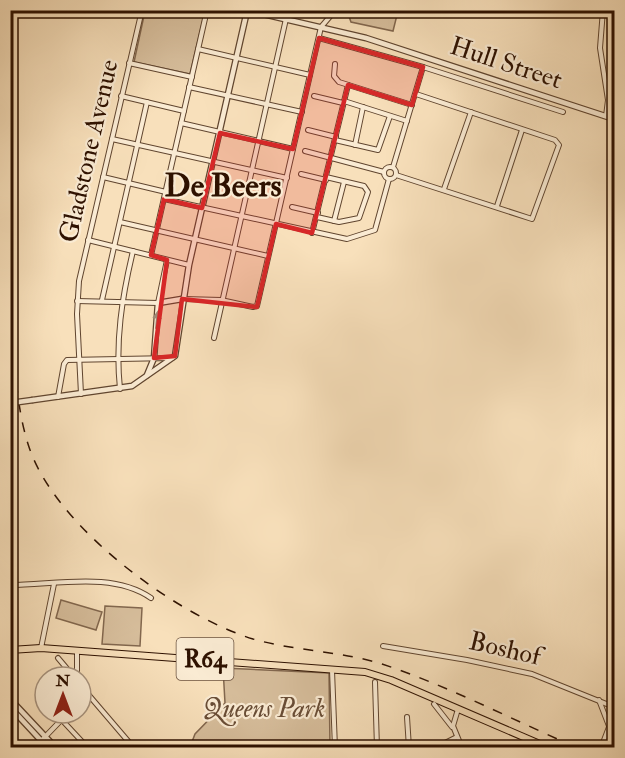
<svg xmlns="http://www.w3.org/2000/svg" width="625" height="758" font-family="'IM FELL Double Pica',serif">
  <rect width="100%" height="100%" fill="#f8e0bb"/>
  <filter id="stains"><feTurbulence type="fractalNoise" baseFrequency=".00333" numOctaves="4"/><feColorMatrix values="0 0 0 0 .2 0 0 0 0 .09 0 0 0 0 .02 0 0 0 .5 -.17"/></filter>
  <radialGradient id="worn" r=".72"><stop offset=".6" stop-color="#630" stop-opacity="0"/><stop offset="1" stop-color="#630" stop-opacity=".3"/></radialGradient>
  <g fill="#d6bd9b" stroke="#82674e" stroke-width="1.5">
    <path d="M 145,11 L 205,11 L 190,74 L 134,62 Z"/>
    <path d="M 347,11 L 398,11 L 393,31 L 351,22 Z"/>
    <path d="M 61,600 L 102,612 L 96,630 L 56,618 Z"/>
    <path d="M 105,606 L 142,608 L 140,646 L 102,644 Z"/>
    <path d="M 223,668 L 329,673 L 330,747 L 190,747 L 195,734 L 225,703 Z"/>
  </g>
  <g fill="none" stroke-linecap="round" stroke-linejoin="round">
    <defs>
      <g id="minor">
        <path d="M 603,10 L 600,48 L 608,100 L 606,116"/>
        <path d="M 319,38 L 423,67 L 393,167"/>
        <path d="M 198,49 L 310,75"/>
        <path d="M 129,63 L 192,77"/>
        <path d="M 335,64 L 334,76 L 339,82 L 412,105"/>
        <path d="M 423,67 L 563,112"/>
        <path d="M 189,87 L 302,112"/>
        <path d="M 121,96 L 184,111"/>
        <path d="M 314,96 L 343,103"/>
        <path d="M 344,101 L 407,121"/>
        <path d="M 181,123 L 293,149"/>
        <path d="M 308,130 L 336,137"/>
        <path d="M 112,139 L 287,178"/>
        <path d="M 335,140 L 378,150 L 390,116"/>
        <path d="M 355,145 L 363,107"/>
        <path d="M 305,151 L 384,172"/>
        <circle cx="390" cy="173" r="6"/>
        <path d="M 301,174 L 326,180"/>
        <path d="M 396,175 L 532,219 L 559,145 L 555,140 L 416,94"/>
        <path d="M 103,177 L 166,192"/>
        <path d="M 444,189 L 471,112"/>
        <path d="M 164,199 L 347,239 L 375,230 L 389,179"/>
        <path d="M 497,206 L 522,130"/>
        <path d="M 292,207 L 318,213"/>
        <path d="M 317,217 L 339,222 L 359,218 L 368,192 L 364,186 L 326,177"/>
        <path d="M 334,221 L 344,182"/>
        <path d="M 120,222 L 268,256"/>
        <path d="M 312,233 L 348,85"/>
        <path d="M 88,240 L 189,265"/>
        <path d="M 151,255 L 207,10"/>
        <path d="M 183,299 L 221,300 L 253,307 L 257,306 L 321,27 L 333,13"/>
        <path d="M 102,300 L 147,102"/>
        <path d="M 77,301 L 158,303 L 167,260"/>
        <path d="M 214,338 L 288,10"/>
        <path d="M 120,389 C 115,341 122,297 133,251"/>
        <path d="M 81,394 L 77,314 L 79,281 L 142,10"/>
        <path d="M 58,397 L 64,364 L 67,360 L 172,358"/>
        <path d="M 10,585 C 55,585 112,571 151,598"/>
        <path d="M 383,646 L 467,660 L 532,674 L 614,707"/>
        <path d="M 41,648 L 54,584"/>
        <path d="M 58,658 L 74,677"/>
        <path d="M 332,670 L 335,748"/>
        <path d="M 77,677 L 77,651"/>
        <path d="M 375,682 L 377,748"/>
        <path d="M 81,686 L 134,748"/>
        <path d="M 81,700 L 88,694"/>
        <path d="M 599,700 L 609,726"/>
        <path d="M 434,704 L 452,727"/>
        <path d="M 458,709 L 453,726 L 462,748"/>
        <path d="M 407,717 L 409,748"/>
        <path d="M 61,719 L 88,748"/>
        <path d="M 42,740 L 68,713"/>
        <path d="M 435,748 L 457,737"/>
        <path d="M 601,748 L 614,714"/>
      </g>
      <g id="tertiary">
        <path d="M 246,10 L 366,38 L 614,119"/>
        <path d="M 147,375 L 154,358 L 158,303 L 182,299"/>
        <path d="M 33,400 L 132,386 L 175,356 L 189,265 L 247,11"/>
        <path d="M 10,699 L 56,748"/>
        <path d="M 10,707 L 48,748"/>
      </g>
      <path id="primary" d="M 10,650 L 41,648 L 365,672 L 391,680 L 549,748"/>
    </defs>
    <use href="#minor" stroke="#60452f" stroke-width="6"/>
    <use href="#tertiary" stroke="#60452f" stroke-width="7"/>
    <use href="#primary" stroke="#2e1100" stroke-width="8"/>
    <use href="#minor" stroke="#faebd3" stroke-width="4"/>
    <use href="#tertiary" stroke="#faebd3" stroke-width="4.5"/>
    <use href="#primary" stroke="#f8e0bb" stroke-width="6"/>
    <path stroke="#2e1100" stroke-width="1.5" stroke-dasharray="10 10" stroke-linecap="butt" d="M 10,303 C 15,350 14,402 29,447 C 55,526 175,615 253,639 C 295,651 340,651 382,664 C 446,685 515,721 578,748"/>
    <defs>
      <path id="tertiary-bridge" d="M 11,403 L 33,400"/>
    </defs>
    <use href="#tertiary-bridge" stroke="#60452f" stroke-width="7" stroke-linecap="butt"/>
    <use href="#tertiary-bridge" stroke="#faebd3" stroke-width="4.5"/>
  </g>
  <defs><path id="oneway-solid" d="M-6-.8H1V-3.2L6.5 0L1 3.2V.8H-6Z" transform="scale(1.5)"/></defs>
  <use fill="#9e8974" href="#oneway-solid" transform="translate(157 320) rotate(-85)"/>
  <path fill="#d62828" fill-opacity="0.2" stroke="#d62828" stroke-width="4.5" stroke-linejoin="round" d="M 319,38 L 423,67 L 412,105 L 348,85 L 312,233 L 276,224 L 257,307 L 182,299 L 175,356 L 154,358 L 167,260 L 151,255 L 164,199 L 202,208 L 220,133 L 293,149 Z"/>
  <g text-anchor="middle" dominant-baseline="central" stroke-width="4.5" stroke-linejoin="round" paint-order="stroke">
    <rect fill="#faebd3" stroke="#6b523f" stroke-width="1.5" x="176.5" y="638" width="57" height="42" rx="4.5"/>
    <g font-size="24" font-weight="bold" fill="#2e1100">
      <text x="205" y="659">R64</text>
    </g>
    <g font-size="26" fill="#2e1100" stroke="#faebd3">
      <text transform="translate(506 63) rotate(18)">Hull Street</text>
      <text transform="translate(89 151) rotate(-77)">Gladstone Avenue</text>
      <text transform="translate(505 649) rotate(13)">Boshof</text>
    </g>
    <g font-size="26" font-style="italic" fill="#694d36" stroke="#faebd3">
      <text x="264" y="709">Queens Park</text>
    </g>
    <g font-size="32" font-weight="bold" fill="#2e1100" stroke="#faebd3">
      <text x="223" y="186">De Beers</text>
    </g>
  </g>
  <rect width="625" height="758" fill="none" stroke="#f8e0bb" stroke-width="36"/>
  <rect x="12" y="12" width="601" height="734" fill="none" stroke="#2e1100" stroke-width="3"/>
  <rect x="18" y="18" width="589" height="722" fill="none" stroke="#2e1100" stroke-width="1.5"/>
  <g transform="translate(63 695)"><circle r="28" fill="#faebd3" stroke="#a8947f" stroke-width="1.5"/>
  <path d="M0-4.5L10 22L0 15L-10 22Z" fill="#8f2418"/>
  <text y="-9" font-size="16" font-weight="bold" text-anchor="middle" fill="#2e1100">N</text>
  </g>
  <rect width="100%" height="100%" filter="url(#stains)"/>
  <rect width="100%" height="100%" fill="url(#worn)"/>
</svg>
